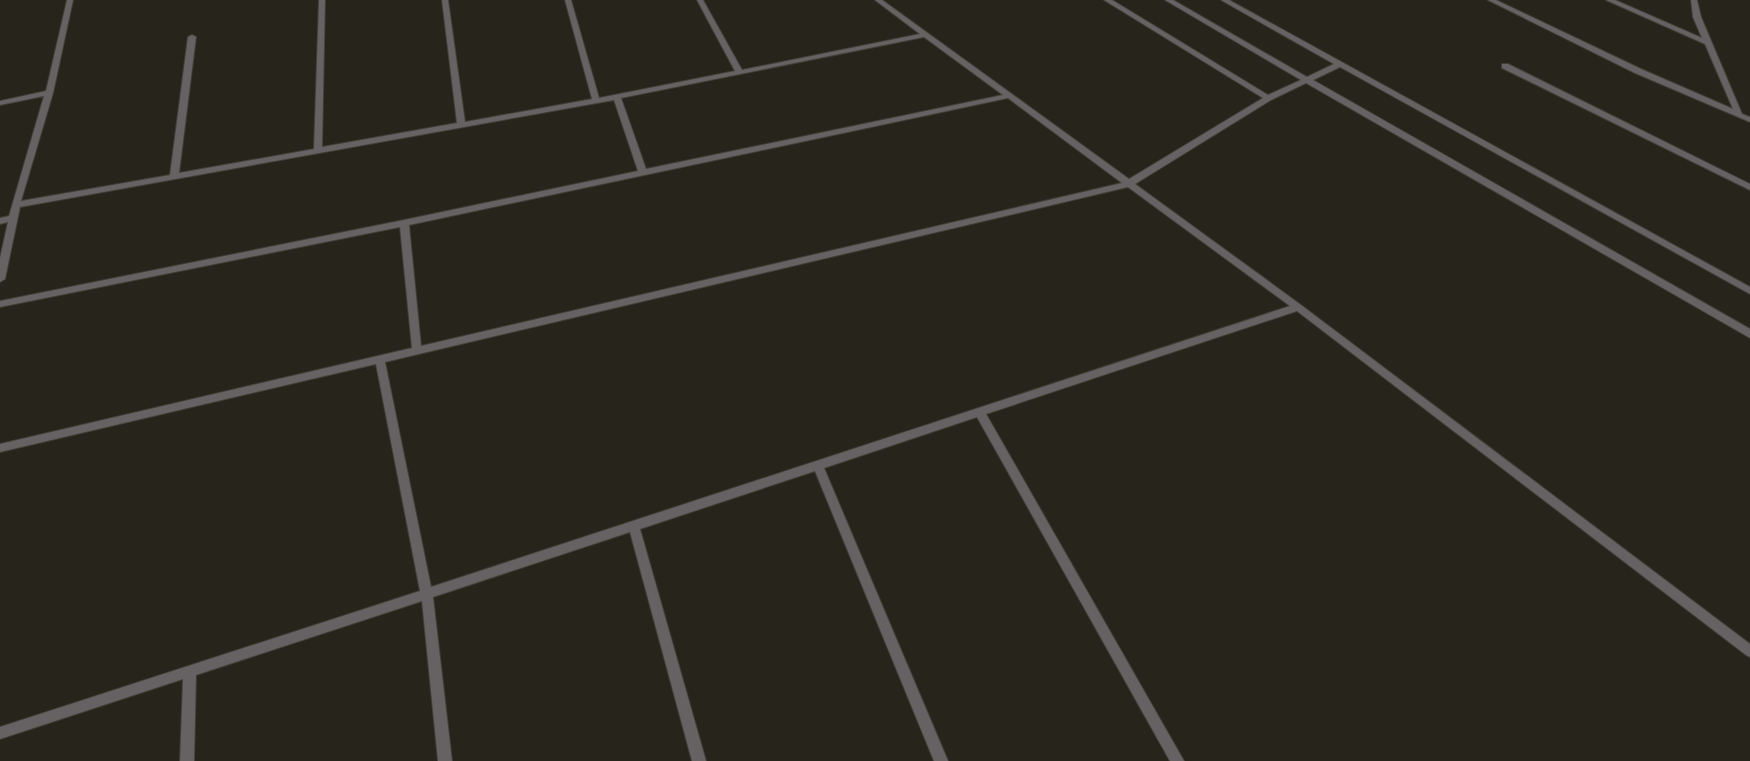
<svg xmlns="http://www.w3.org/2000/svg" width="1750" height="761" font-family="Barlow,sans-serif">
  <rect width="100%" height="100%" fill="#26241b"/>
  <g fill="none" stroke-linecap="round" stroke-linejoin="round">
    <defs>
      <g id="minor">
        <path d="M 67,0 L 73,0 L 53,93 L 21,201 L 170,175 L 188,37 L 192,35 L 196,37 L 179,173 L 314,149 L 319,0 L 325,0 L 322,147 L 457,123 L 442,0 L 448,0 L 465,122 L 592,99 L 565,0 L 571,0 L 599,98 L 735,71 L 697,0 L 703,0 L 742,70 L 920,34 L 875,0 L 882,0 L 1129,179 L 1263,98 L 1104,0 L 1112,0 L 1268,95 L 1301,80 L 1165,0 L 1173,0 L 1307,77 L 1334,64 L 1221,0 L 1229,0 L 1750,287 L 1750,294 L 1340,67 L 1313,80 L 1750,329 L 1750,338 L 1306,83 L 1271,100 L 1135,184 L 1301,305 L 1750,644 L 1750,657 L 1746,655 L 1297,311 L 986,414 L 1184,761 L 1170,761 L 977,417 L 824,468 L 948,761 L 934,761 L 815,471 L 640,529 L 706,761 L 692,761 L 630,532 L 433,597 L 452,761 L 438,761 L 422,601 L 196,675 L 194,761 L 180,761 L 183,679 L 0,739 L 0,727 L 420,591 L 376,364 L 0,452 L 0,444 L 412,348 L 400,227 L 0,307 L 0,301 L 404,220 L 638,171 L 614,100 L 20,207 L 5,279 L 0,282 L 0,258 L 8,222 L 0,224 L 0,218 L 9,216 L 44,96 L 0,105 L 0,101 L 46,91 ZM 924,37 L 1003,95 L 646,169 L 621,98 ZM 1008,98 L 1122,183 L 421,346 L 409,225 ZM 1128,187 L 1290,306 L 431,587 L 385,362 Z"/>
        <path d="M 1488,0 L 1496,0 L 1641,69 L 1733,109 L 1705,44 L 1606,0 L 1615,0 L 1702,38 L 1693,17 L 1691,0 L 1697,0 L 1701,17 L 1742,114 L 1750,117 L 1750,122 L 1635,73 Z"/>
        <path d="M 1502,64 L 1508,64 L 1750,184 L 1750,190 L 1502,68 Z"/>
      </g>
    </defs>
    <use href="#minor" stroke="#413f36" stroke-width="2"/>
    <use href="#minor" fill="#666162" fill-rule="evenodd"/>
  </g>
</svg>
